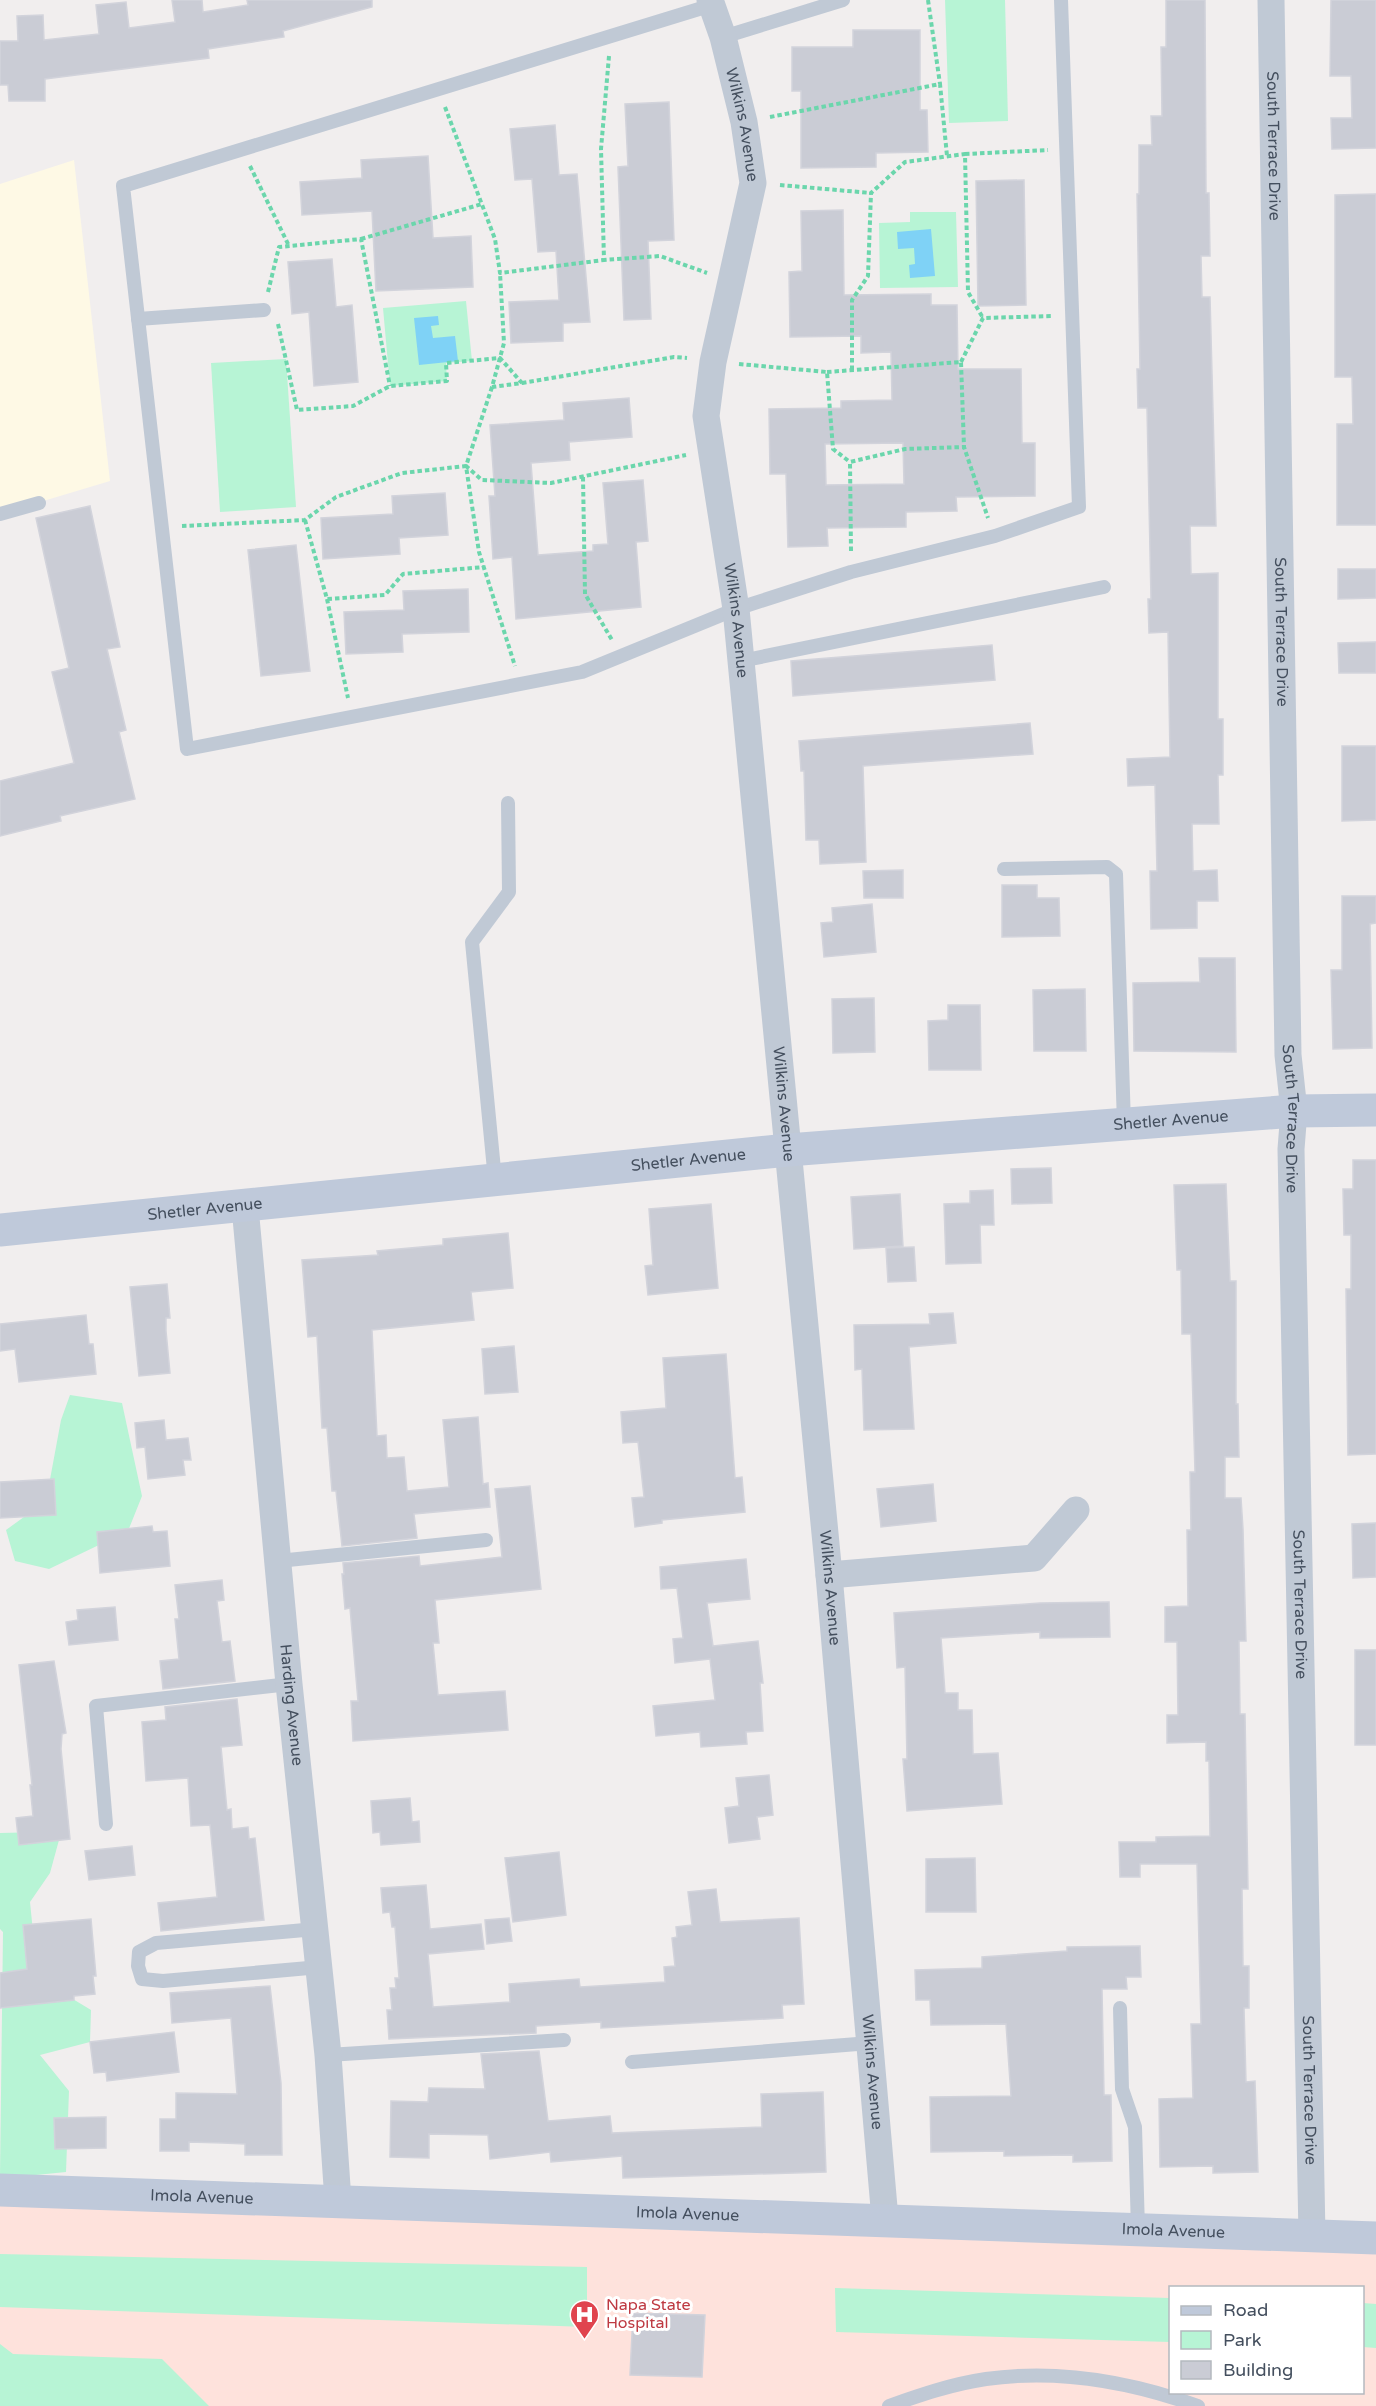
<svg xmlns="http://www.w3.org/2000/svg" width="1376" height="2406" font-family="'Varela Round',sans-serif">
  <rect width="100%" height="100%" fill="#f1eeee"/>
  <path fill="#fef9e5" d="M 74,160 L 110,481 L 0,514 L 0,184 Z"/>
  <path fill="#fee2dc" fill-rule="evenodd" d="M 0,2190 L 1376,2238 L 1376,2406 L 0,2406 ZM 1170,2288 L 1362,2288 L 1362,2392 L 1170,2392 Z"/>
  <g fill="#b7f4d5">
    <path d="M 945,0 L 1005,0 L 1008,121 L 949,123 Z"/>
    <path d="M 910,212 L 956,212 L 958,287 L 880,288 L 879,223 L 910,222 Z"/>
    <path d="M 466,301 L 472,361 L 446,363 L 447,381 L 390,386 L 383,308 Z"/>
    <path d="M 286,359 L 296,507 L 220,512 L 211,363 Z"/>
    <path d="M 70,1395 L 122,1403 L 142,1496 L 128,1531 L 49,1569 L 15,1561 L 6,1530 L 46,1501 L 61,1420 Z"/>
    <path d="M 42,1832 L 59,1840 L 50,1873 L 30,1902 L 35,1952 L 53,1987 L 91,2010 L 90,2042 L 40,2055 L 69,2091 L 66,2172 L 16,2177 L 0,2175 L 3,1932 L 0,1929 L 0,1833 Z"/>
    <path d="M 0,2254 L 587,2267 L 587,2327 L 0,2307 Z"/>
    <path d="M 835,2288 L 1170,2298 L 1170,2342 L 836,2332 Z"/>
    <path d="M 1363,2303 L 1376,2304 L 1376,2348 L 1363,2347 Z"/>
    <path d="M 0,2344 L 13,2354 L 162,2359 L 209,2406 L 0,2406 Z"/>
  </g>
  <g fill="#7fd2f6">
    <path d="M 931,229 L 935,276 L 910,278 L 909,265 L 915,264 L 914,248 L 898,249 L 897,232 Z"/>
    <path d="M 438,316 L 439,325 L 431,326 L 433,338 L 455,336 L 458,361 L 419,365 L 414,318 Z"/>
  </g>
  <g fill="#caccd5" stroke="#d2d3db" stroke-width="1.5" fill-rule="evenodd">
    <path d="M 172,0 L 202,0 L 203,12 L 248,5 L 247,0 L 372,0 L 372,7 L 283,31 L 284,37 L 208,49 L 209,58 L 45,79 L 45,101 L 9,101 L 8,85 L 0,85 L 0,41 L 18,41 L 17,16 L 43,15 L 44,40 L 99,34 L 96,5 L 126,2 L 129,28 L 175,22 Z"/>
    <path d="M 1166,0 L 1205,0 L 1206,193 L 1209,193 L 1210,256 L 1201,256 L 1202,297 L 1210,297 L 1216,526 L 1190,526 L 1191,574 L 1218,573 L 1218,719 L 1223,719 L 1223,775 L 1218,775 L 1219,824 L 1192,824 L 1193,871 L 1217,870 L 1218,901 L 1197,901 L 1197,928 L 1151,929 L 1150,871 L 1157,871 L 1155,785 L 1128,786 L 1127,759 L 1170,757 L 1168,632 L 1149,633 L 1148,599 L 1151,599 L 1147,408 L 1138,408 L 1137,369 L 1140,369 L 1137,194 L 1139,194 L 1139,145 L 1152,145 L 1151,116 L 1162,116 L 1161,47 L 1166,47 Z"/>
    <path d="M 1331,0 L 1376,0 L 1376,148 L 1332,149 L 1331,118 L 1352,118 L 1351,76 L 1330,76 Z"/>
    <path d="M 853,30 L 920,30 L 920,110 L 927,110 L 928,152 L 876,153 L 876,167 L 801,168 L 801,91 L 792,91 L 792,47 L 853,47 Z"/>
    <path d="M 669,102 L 674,240 L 648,241 L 651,319 L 624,320 L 618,167 L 628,166 L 625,104 Z"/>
    <path d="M 555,125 L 559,175 L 577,174 L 590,322 L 563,323 L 563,341 L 511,343 L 509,302 L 559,300 L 556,251 L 538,252 L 532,179 L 515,180 L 510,129 Z"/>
    <path d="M 428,156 L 433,238 L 471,236 L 473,287 L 376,291 L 372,211 L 302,215 L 300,182 L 362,178 L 361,160 Z"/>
    <path d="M 1024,180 L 1026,305 L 978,306 L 976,181 Z"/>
    <path d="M 1376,194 L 1376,525 L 1337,525 L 1337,424 L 1353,424 L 1352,377 L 1335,377 L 1335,195 Z"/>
    <path d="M 843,210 L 844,295 L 931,294 L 931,305 L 957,305 L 958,369 L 1021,369 L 1022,443 L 1035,443 L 1035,496 L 956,497 L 957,511 L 906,512 L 906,527 L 827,528 L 828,546 L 788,547 L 786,474 L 770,474 L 769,409 L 841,408 L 841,401 L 892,400 L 891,352 L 861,353 L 861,336 L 790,337 L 789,272 L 802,271 L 801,211 ZM 903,443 L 904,484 L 826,485 L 825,444 Z"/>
    <path d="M 332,259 L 336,307 L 352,305 L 358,382 L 314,386 L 309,312 L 292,314 L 288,262 Z"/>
    <path d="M 629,398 L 632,437 L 569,442 L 570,460 L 531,463 L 538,555 L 593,551 L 593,545 L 608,544 L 603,483 L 643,480 L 648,541 L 636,542 L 641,607 L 516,619 L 512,557 L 493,559 L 489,496 L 495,496 L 490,425 L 564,420 L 563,403 Z"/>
    <path d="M 445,493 L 448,535 L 399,538 L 400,554 L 323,559 L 321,518 L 393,514 L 392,496 Z"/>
    <path d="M 90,506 L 120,647 L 107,649 L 126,730 L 119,732 L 135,799 L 60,816 L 61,821 L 0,836 L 0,781 L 74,763 L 52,672 L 69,668 L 36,518 Z"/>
    <path d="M 296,545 L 310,671 L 261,676 L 248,550 Z"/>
    <path d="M 1338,569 L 1376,569 L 1376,598 L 1338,599 Z"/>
    <path d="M 468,589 L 469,632 L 402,634 L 403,652 L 346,654 L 344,612 L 404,610 L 403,591 Z"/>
    <path d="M 1376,642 L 1376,673 L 1339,673 L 1338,643 Z"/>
    <path d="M 992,645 L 995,680 L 793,696 L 791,661 Z"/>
    <path d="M 1030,723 L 1033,754 L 863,766 L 866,862 L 820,864 L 819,840 L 806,840 L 804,771 L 801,771 L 799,741 Z"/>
    <path d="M 1342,746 L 1376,746 L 1376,820 L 1342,821 Z"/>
    <path d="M 903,870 L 903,898 L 864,898 L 863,871 Z"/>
    <path d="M 1002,885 L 1037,885 L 1037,898 L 1059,898 L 1060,936 L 1002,937 Z"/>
    <path d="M 1342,896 L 1376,896 L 1376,923 L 1370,924 L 1372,1048 L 1333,1049 L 1331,970 L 1342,970 Z"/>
    <path d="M 872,904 L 876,952 L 824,957 L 821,923 L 833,922 L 832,908 Z"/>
    <path d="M 1199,958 L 1235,958 L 1236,1052 L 1134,1051 L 1133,983 L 1200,982 Z"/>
    <path d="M 1085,989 L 1086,1051 L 1034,1051 L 1033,990 Z"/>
    <path d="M 874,998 L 875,1052 L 833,1053 L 832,999 Z"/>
    <path d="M 948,1005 L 980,1005 L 981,1070 L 929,1070 L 928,1021 L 948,1020 Z"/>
    <path d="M 1353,1160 L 1376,1160 L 1376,1454 L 1348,1455 L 1346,1289 L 1351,1289 L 1351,1235 L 1344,1235 L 1343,1189 L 1353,1189 Z"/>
    <path d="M 1051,1168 L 1052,1203 L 1012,1204 L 1011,1169 Z"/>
    <path d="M 1226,1184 L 1230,1281 L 1236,1281 L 1236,1404 L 1238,1404 L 1239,1457 L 1225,1457 L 1225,1498 L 1241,1498 L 1243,1529 L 1246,1641 L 1239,1641 L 1240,1714 L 1245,1714 L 1248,1889 L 1242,1889 L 1243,1966 L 1249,1966 L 1249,2008 L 1244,2008 L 1246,2082 L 1255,2081 L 1258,2172 L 1213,2173 L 1213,2166 L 1160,2167 L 1159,2099 L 1193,2098 L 1191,2024 L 1201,2024 L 1197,1864 L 1140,1864 L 1140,1877 L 1120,1877 L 1119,1842 L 1156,1842 L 1156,1837 L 1210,1836 L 1209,1761 L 1206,1761 L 1206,1742 L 1167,1743 L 1167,1715 L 1178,1715 L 1177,1642 L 1165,1642 L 1165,1607 L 1188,1606 L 1187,1530 L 1191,1530 L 1190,1472 L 1195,1472 L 1191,1334 L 1182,1334 L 1181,1270 L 1177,1270 L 1174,1185 Z"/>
    <path d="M 993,1190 L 994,1225 L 980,1225 L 981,1263 L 946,1264 L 944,1204 L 970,1203 L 970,1191 Z"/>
    <path d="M 900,1194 L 903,1246 L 854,1249 L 851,1197 Z"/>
    <path d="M 711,1204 L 718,1288 L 648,1295 L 645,1266 L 653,1265 L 649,1209 Z"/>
    <path d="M 508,1233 L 513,1288 L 471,1292 L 474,1320 L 372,1330 L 377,1436 L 386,1435 L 387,1458 L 404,1457 L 407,1491 L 449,1487 L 443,1420 L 478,1417 L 483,1484 L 488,1483 L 490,1507 L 414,1514 L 417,1538 L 342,1546 L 336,1491 L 332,1491 L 327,1428 L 322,1428 L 317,1336 L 308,1337 L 302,1260 L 378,1255 L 377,1251 L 443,1245 L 443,1239 Z"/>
    <path d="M 914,1247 L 916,1281 L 888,1282 L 886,1248 Z"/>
    <path d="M 167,1284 L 170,1318 L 166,1318 L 166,1331 L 170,1373 L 139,1376 L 130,1287 Z"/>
    <path d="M 953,1313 L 956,1343 L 909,1347 L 914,1429 L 864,1430 L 862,1369 L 855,1370 L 854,1325 L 930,1324 L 929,1314 Z"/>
    <path d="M 86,1315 L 89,1344 L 93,1344 L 96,1374 L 19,1382 L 15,1349 L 0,1351 L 0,1324 Z"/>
    <path d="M 514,1346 L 518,1392 L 485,1394 L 482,1349 Z"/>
    <path d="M 726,1354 L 735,1478 L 742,1477 L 745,1512 L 662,1520 L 662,1523 L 635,1527 L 632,1498 L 644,1497 L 638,1442 L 623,1443 L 621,1412 L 666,1408 L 663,1358 Z"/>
    <path d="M 164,1420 L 166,1440 L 188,1438 L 191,1460 L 183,1460 L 185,1475 L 148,1479 L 145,1447 L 137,1448 L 135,1423 Z"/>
    <path d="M 54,1479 L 56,1515 L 0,1518 L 0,1482 Z"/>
    <path d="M 933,1484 L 936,1521 L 881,1527 L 877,1489 Z"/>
    <path d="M 530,1486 L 541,1589 L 435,1600 L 439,1643 L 433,1643 L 438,1695 L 505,1691 L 508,1730 L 353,1741 L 351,1701 L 358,1701 L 350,1608 L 345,1609 L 342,1574 L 344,1574 L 343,1563 L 419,1556 L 420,1566 L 502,1557 L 495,1489 Z"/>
    <path d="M 1376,1523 L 1376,1577 L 1353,1578 L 1352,1524 Z"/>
    <path d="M 152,1526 L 153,1532 L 167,1531 L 170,1566 L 100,1573 L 97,1532 Z"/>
    <path d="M 746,1559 L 750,1599 L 707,1603 L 713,1646 L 758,1641 L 763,1683 L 760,1683 L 763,1731 L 746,1732 L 747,1744 L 701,1747 L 700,1732 L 656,1736 L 653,1706 L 715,1700 L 710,1659 L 675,1663 L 673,1639 L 683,1638 L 677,1588 L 661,1589 L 660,1567 Z"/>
    <path d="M 222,1580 L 224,1600 L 217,1601 L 222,1642 L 230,1641 L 235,1681 L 163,1689 L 160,1661 L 179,1659 L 175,1619 L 179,1619 L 175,1585 Z"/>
    <path d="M 1109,1602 L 1110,1637 L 1040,1638 L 1040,1632 L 941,1638 L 945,1693 L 958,1693 L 958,1710 L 972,1710 L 973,1754 L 998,1753 L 1002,1804 L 907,1811 L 903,1759 L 907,1759 L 905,1667 L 897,1668 L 894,1613 L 1040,1603 Z"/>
    <path d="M 115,1607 L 118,1640 L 69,1645 L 66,1622 L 78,1620 L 77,1610 Z"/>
    <rect x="1355" y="1650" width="21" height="95"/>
    <path d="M 54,1661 L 66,1733 L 62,1734 L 61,1749 L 70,1839 L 19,1845 L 16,1818 L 33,1816 L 30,1785 L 32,1785 L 19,1665 Z"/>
    <path d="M 237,1699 L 242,1745 L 221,1747 L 227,1810 L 231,1809 L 232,1829 L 248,1827 L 249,1839 L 255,1838 L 264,1920 L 161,1931 L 158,1903 L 217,1897 L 210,1825 L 191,1826 L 188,1778 L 146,1781 L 142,1722 L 166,1720 L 165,1707 Z"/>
    <path d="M 769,1775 L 773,1815 L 757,1817 L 760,1839 L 729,1843 L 725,1808 L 739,1806 L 736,1778 Z"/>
    <path d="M 410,1798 L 412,1822 L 419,1821 L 420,1842 L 381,1845 L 380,1832 L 373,1833 L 371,1801 Z"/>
    <path d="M 132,1846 L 135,1875 L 89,1880 L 85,1851 Z"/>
    <path d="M 559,1852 L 566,1915 L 513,1922 L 505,1858 Z"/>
    <path d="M 975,1858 L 976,1912 L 926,1912 L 926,1859 Z"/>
    <path d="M 426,1885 L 430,1929 L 481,1924 L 484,1949 L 428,1954 L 433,2007 L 510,2002 L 509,1984 L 579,1979 L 580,1987 L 665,1982 L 664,1967 L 675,1966 L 672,1938 L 677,1937 L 676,1927 L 692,1925 L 688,1892 L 716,1889 L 720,1922 L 799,1918 L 804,2004 L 782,2005 L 783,2018 L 601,2028 L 601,2022 L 536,2026 L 536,2033 L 389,2039 L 387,2010 L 392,2010 L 390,1988 L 396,1988 L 395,1978 L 399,1978 L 395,1927 L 392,1927 L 390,1912 L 383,1913 L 381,1888 Z"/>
    <path d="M 509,1918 L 512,1941 L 487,1944 L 485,1920 Z"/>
    <path d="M 91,1919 L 96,1976 L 93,1976 L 95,1994 L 74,1996 L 74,2000 L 0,2008 L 0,1973 L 27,1969 L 23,1925 Z"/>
    <path d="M 1140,1946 L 1141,1977 L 1126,1977 L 1127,1989 L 1102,1989 L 1104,2095 L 1111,2095 L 1112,2161 L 1073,2162 L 1073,2155 L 1004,2156 L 1004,2151 L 931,2152 L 930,2097 L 1011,2096 L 1006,2024 L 931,2025 L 930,2000 L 916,2000 L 915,1970 L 982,1968 L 982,1957 L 1067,1951 L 1067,1947 Z"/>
    <path d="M 270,1986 L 281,2083 L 282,2155 L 245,2155 L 245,2144 L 223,2143 L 189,2142 L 189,2151 L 160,2151 L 160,2119 L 176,2119 L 176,2093 L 237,2094 L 231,2018 L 172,2023 L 170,1993 Z"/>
    <path d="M 174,2032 L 179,2072 L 107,2081 L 106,2072 L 94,2073 L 90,2042 Z"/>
    <path d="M 539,2051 L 548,2121 L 610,2116 L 612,2133 L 762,2127 L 761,2094 L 823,2092 L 826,2172 L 623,2178 L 622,2156 L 551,2162 L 550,2152 L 490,2159 L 488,2135 L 429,2134 L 429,2158 L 390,2157 L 391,2101 L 428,2102 L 429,2088 L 485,2089 L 481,2054 Z"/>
    <path d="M 106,2117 L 106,2148 L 55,2149 L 54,2118 Z"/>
    <path d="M 633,2313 L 705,2315 L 702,2377 L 630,2375 Z"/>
  </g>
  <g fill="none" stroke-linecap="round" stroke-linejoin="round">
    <g stroke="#6bd6ac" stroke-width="4" stroke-dasharray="4.5 3" stroke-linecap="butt">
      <path d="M 928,0 L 940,84"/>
      <path d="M 609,56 L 601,149 L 604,260 L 660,256 L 707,273"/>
      <path d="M 445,107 L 495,239 L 500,273 L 604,260"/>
      <path d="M 770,117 L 940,84 L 947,156"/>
      <path d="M 965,154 L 1048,150"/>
      <path d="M 250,166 L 289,246"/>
      <path d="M 780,185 L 871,193"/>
      <path d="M 361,239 L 482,204"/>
      <path d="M 268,292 L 279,247 L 361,239 L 390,386"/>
      <path d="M 278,324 L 297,410 L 353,406 L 390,386 L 447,381 L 446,363 L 500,358 L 522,383 L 492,387 L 504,343 L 500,273"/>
      <path d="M 961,362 L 983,318 L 1053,316"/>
      <path d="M 739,364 L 827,372 L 833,449 L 850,462"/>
      <path d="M 852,370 L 852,300 L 868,276 L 871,193 L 905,162 L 965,154 L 968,292 L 983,318"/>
      <path d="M 827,372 L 961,362 L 964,447"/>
      <path d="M 522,383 L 674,357 L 687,358"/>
      <path d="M 492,387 L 466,466 L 482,480 L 551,483 L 686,455"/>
      <path d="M 583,477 L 585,594 L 612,640"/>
      <path d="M 305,520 L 327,599 L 385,595 L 403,574 L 484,567"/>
      <path d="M 182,526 L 305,520 L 336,497 L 402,473 L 466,466 L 479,552 L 515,666"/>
      <path d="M 851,551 L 850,462 L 905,449 L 964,447 L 988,518"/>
      <path d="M 327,599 L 348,698"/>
    </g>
    <g stroke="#c0c9d5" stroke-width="14">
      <path d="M 712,5 L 123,186 L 187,749 L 582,672 L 736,609 L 851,572 L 995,536 L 1079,507 L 1061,0"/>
      <path d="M 723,37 L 843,0"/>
      <path d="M 138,319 L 264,310"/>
      <path d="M 0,514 L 39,503"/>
      <path d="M 741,661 L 1104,587"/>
      <path d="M 1004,869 L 1107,867 L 1116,874 L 1124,1124"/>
      <path d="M 495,1180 L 472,942 L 509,892 L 508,803"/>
      <path d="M 278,1561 L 486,1540"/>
      <path d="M 106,1824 L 96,1706 L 289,1684"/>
      <path d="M 316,1929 L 156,1943 L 139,1952 L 138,1966 L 142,1979 L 163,1981 L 320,1967"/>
      <path d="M 1120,2008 L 1122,2089 L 1135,2127 L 1138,2229"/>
      <path d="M 328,2055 L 564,2040"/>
      <path d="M 632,2062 L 870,2043"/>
      <path d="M 889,2406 C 920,2395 952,2384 986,2379 C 1057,2369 1131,2382 1198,2406"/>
    </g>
    <g stroke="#c0c9d5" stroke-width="27">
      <path id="s1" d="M 710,0 L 723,37 L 744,122 L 753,183 L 713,362 L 706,416 L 736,609 L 829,1575 L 885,2219"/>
      <path id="s2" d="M 1271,0 L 1288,1055 L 1294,1111 L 1291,1149 L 1312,2236"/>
      <path id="s3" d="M 245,1207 L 289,1684 L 328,2055 L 338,2201"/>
      <path d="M 829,1575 L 1034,1558 L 1076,1510"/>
    </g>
    <g stroke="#bfc9da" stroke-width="33">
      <path id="s4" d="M 0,1230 L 788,1150 L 1294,1111 L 1376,1110"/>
      <path id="s5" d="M 0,2190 L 1376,2238"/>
    </g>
  </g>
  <defs>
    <symbol id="hospital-pin" viewBox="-11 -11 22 30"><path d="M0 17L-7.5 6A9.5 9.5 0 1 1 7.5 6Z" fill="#e0444e" stroke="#fff"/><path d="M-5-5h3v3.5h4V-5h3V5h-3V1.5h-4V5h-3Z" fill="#fff"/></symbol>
  </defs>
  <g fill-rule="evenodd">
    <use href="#hospital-pin" x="568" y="2298" width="33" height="45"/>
  </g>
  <g text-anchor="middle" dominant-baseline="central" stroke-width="6" stroke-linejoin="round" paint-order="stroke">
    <g font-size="16" fill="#444f5e" stroke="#fff">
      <text stroke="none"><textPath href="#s1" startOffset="129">Wilkins Avenue</textPath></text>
      <text stroke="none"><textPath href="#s2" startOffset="146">South Terrace Drive</textPath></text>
      <text stroke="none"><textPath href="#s1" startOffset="633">Wilkins Avenue</textPath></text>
      <text stroke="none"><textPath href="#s2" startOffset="632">South Terrace Drive</textPath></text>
      <text stroke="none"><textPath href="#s1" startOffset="1119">Wilkins Avenue</textPath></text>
      <text stroke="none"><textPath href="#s2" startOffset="1119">South Terrace Drive</textPath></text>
      <text stroke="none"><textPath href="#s4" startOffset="1176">Shetler Avenue</textPath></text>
      <text stroke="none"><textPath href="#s4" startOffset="692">Shetler Avenue</textPath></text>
      <text stroke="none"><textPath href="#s4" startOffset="206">Shetler Avenue</textPath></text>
      <text stroke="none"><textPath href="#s1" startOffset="1605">Wilkins Avenue</textPath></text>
      <text stroke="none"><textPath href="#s2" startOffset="1605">South Terrace Drive</textPath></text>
      <text stroke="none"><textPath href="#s3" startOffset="500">Harding Avenue</textPath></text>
      <text stroke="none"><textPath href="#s1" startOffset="2091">Wilkins Avenue</textPath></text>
      <text stroke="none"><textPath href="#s2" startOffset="2091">South Terrace Drive</textPath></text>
      <text stroke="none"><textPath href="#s5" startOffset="202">Imola Avenue</textPath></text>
      <text stroke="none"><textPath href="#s5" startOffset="688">Imola Avenue</textPath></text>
      <text stroke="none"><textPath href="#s5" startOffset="1174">Imola Avenue</textPath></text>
    </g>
    <g font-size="16" fill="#be3a42" stroke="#fff" text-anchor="start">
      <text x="606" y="2305">Napa State<tspan x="606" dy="18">Hospital</tspan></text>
    </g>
  </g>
  <rect x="1169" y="2286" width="195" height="108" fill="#ffffff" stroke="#b4b9bf" stroke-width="1.5"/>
  <rect x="1181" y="2306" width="30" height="9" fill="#bfc9da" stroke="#b4b9bf" stroke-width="1.5"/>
  <text x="1223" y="2316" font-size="18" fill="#444f5e">Road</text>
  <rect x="1181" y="2331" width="30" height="18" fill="#b7f4d5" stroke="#b4b9bf" stroke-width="1.5"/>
  <text x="1223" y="2346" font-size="18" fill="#444f5e">Park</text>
  <rect x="1181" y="2361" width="30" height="18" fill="#caccd5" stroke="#b4b9bf" stroke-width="1.5"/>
  <text x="1223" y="2376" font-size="18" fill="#444f5e">Building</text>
</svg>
